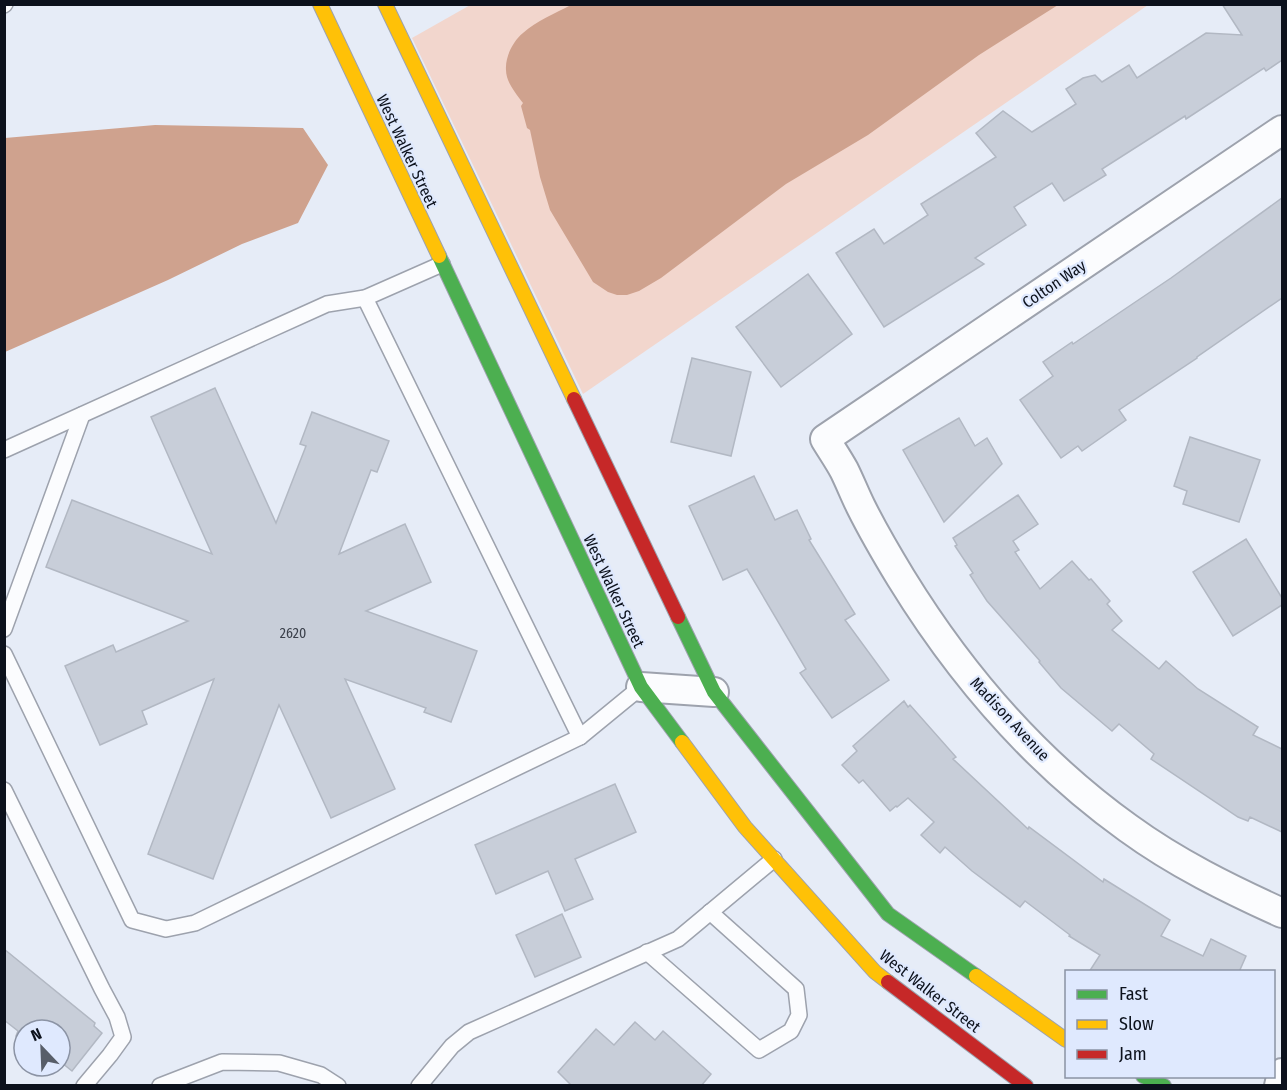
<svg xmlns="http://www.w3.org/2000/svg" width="1287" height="1090" font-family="'Fira Sans Condensed',sans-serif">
  <rect width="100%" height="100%" fill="#e6ecf7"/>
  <path fill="#f2d6cd" d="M 472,4 L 1148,5 L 583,394 L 412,38 Z"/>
  <g fill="#cfa28e">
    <path d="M 571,5 L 571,4 L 1058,5 L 979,55 L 868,135 L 786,184 L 661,278 L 639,291 L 627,295 L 617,295 L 608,292 L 593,282 L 550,210 L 540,177 L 530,130 L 527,128 L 521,106 L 523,103 C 516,94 506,82 506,70 C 505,57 513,41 523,33 C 536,21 556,13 571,5 Z"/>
    <path d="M 155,125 L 303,128 L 328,165 L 298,223 L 242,244 L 168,280 L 5,352 L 5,138 Z"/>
  </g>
  <g fill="#c8ced9" stroke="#b2b8c3" stroke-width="1.5">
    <path d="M 1222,4 L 1282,4 L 1282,60 L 1266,71 L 1264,68 L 1186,119 L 1185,116 L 1102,169 L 1106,175 L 1064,201 L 1052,183 L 1014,207 L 1026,225 L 975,258 L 984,264 L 884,327 L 836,253 L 874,229 L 884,244 L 928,215 L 921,204 L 996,157 L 976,133 L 1003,111 L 1032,132 L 1076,104 L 1066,89 L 1083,78 L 1095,75 L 1102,82 L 1129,65 L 1137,78 L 1206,33 L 1242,35 Z"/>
    <path d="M 1282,198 L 1282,298 L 1197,357 L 1197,358 L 1119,410 L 1126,420 L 1082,451 L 1078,446 L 1061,458 L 1020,400 L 1053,376 L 1043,362 L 1072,342 L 1073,344 L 1171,278 Z"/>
    <path d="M 808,274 L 852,334 L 781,387 L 736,327 Z"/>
    <path d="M 692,358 L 751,372 L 731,456 L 671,442 Z"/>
    <path d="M 215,388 L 276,523 L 306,446 L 300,444 L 312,412 L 389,441 L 377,472 L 371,470 L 339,554 L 405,524 L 431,582 L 366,611 L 477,651 L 451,722 L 424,712 L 426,708 L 345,679 L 395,789 L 331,818 L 279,705 L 213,879 L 148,854 L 214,679 L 142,711 L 147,724 L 100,745 L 65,666 L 113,645 L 116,652 L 188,621 L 46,567 L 72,500 L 212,554 L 151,417 Z"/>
    <path d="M 959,418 L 975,446 L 987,438 L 1002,464 L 944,522 L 903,450 Z"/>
    <path d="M 1190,437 L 1260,460 L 1239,522 L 1183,504 L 1187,491 L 1174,486 Z"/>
    <path d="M 754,476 L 775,520 L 797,510 L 811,539 L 809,540 L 855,614 L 845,620 L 889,680 L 832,718 L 800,673 L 806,669 L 747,569 L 723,580 L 689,506 Z"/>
    <path d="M 1018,495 L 1038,524 L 1013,541 L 1019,550 L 1015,552 L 1040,589 L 1072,561 L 1089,580 L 1091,579 L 1110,601 L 1107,604 L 1122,621 L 1112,630 L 1159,669 L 1166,661 L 1198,689 L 1258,727 L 1253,735 L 1282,749 L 1282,832 L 1250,817 L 1248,821 L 1238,817 L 1151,759 L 1154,754 L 1119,724 L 1112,731 L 1061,688 L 1039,662 L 1040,661 L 987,601 L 970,575 L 973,573 L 955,546 L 957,545 L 953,538 Z"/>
    <path d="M 1246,539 L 1282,598 L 1282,605 L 1233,636 L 1193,572 Z"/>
    <path d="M 904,701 L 908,707 L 910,705 L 956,757 L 953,759 L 1028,829 L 1029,827 L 1103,882 L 1104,879 L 1170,920 L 1161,936 L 1203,956 L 1211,939 L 1246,956 L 1239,972 L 1089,972 L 1100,955 L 1069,936 L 1070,935 L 1025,901 L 1020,907 L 972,871 L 945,847 L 940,853 L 921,835 L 934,822 L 908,798 L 897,807 L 896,806 L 890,811 L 863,780 L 859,783 L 842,765 L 857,751 L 853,746 Z"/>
    <path d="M 615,784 L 636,832 L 575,859 L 593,899 L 565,911 L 548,871 L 496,894 L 475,845 Z"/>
    <path d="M 562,914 L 581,957 L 535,977 L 516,935 Z"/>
    <path d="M 4,949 L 95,1023 L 94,1026 L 102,1033 L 72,1071 L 62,1063 L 60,1065 L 60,1030 L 24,1030 L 24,1043 L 16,1036 L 18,1031 L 4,1020 Z"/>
    <path d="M 635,1022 L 655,1040 L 663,1031 L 711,1074 L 701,1086 L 572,1086 L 558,1072 L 596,1029 L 614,1045 Z"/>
  </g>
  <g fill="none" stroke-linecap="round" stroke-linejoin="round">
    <defs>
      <g id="lane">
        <path d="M 4,5 L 5,4"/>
        <path d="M 365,298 L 580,737"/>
        <path d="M 4,450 L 327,304 L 365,298 L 442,264"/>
        <path d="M 4,629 L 82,415"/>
        <path d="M 4,654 L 132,920 L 166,929 L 195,923 L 580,737 L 641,687"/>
        <path d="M 4,790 L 102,989 L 117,1017 L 123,1037 L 110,1055 L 84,1086"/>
        <path d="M 647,952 L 759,1050 L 791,1031 L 799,1015 L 796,989 L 710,912"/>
        <path d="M 160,1086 L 222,1062 L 279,1063 L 321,1075 L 338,1086"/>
        <path d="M 419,1086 L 452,1046 L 469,1032 L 678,939 L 774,859"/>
      </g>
      <g id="street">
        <path d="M 1282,130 L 825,439 C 831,449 838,459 844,470 C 850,482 855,495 861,507 C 873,531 887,555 901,578 C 960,674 1036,762 1128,828 C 1176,863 1229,889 1282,913"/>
        <path d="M 641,687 L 714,692"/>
        <path d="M 1279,1086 L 1282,1073"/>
      </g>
      <g id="fast">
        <path d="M 439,256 L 641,687 L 682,742"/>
        <path d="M 678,617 L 714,692 L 888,914 L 976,976"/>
        <path d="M 1143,1076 L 1164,1086"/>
      </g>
      <g id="slow">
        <path d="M 320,4 L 439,256"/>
        <path d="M 385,4 L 574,399"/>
        <path d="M 682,742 L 745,827 L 875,972 L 888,982"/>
        <path d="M 976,976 L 1066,1040"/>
      </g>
      <g id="jam">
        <path d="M 574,399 L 678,617"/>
        <path d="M 888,982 L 1026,1086"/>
      </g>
    </defs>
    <use href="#lane" stroke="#9da2ad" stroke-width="18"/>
    <use href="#street" stroke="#9da2ad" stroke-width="32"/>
    <use href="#fast" stroke="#9da2ad" stroke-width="16"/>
    <use href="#slow" stroke="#9da2ad" stroke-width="16"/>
    <use href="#jam" stroke="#9da2ad" stroke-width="16"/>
    <use href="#lane" stroke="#fbfcfe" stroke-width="15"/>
    <use href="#street" stroke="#fbfcfe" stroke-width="28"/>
    <use href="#fast" stroke="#4caf50" stroke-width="14"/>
    <use href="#slow" stroke="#ffc107" stroke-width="14"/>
    <use href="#jam" stroke="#c62828" stroke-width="14"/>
  </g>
  <g text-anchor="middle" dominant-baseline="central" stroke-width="4.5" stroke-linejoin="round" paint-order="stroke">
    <g font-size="14" fill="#3b404b">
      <text x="293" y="633">2620</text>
    </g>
    <g font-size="16" fill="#0c111c" stroke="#dfe9fe">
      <text transform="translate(407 151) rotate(65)">West Walker Street</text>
      <text transform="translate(1054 284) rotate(-34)">Colton Way</text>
      <text transform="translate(614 591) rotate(65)">West Walker Street</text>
      <text transform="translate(1010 719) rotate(47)">Madison Avenue</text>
      <text transform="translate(930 991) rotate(38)">West Walker Street</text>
    </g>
  </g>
  <rect width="1287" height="1090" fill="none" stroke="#0c111c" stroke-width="12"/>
  <rect x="1065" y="970" width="210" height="108" fill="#dfe9fe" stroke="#8b93a4" stroke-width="1.5"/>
  <rect x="1077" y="990" width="30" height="9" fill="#4caf50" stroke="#8b93a4" stroke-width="1.5"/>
  <text x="1119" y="1000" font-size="18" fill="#0c111c">Fast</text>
  <rect x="1077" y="1020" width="30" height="9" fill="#ffc107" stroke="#8b93a4" stroke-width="1.5"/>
  <text x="1119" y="1030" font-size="18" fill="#0c111c">Slow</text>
  <rect x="1077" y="1050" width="30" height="9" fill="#c62828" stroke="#8b93a4" stroke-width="1.5"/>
  <text x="1119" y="1060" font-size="18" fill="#0c111c">Jam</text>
  <g transform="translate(42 1048) rotate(337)"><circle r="28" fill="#dfe9fe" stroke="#8b93a4" stroke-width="1.5"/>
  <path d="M0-4.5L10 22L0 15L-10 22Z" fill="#585e69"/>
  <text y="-9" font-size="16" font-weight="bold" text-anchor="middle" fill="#0c111c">N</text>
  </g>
</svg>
